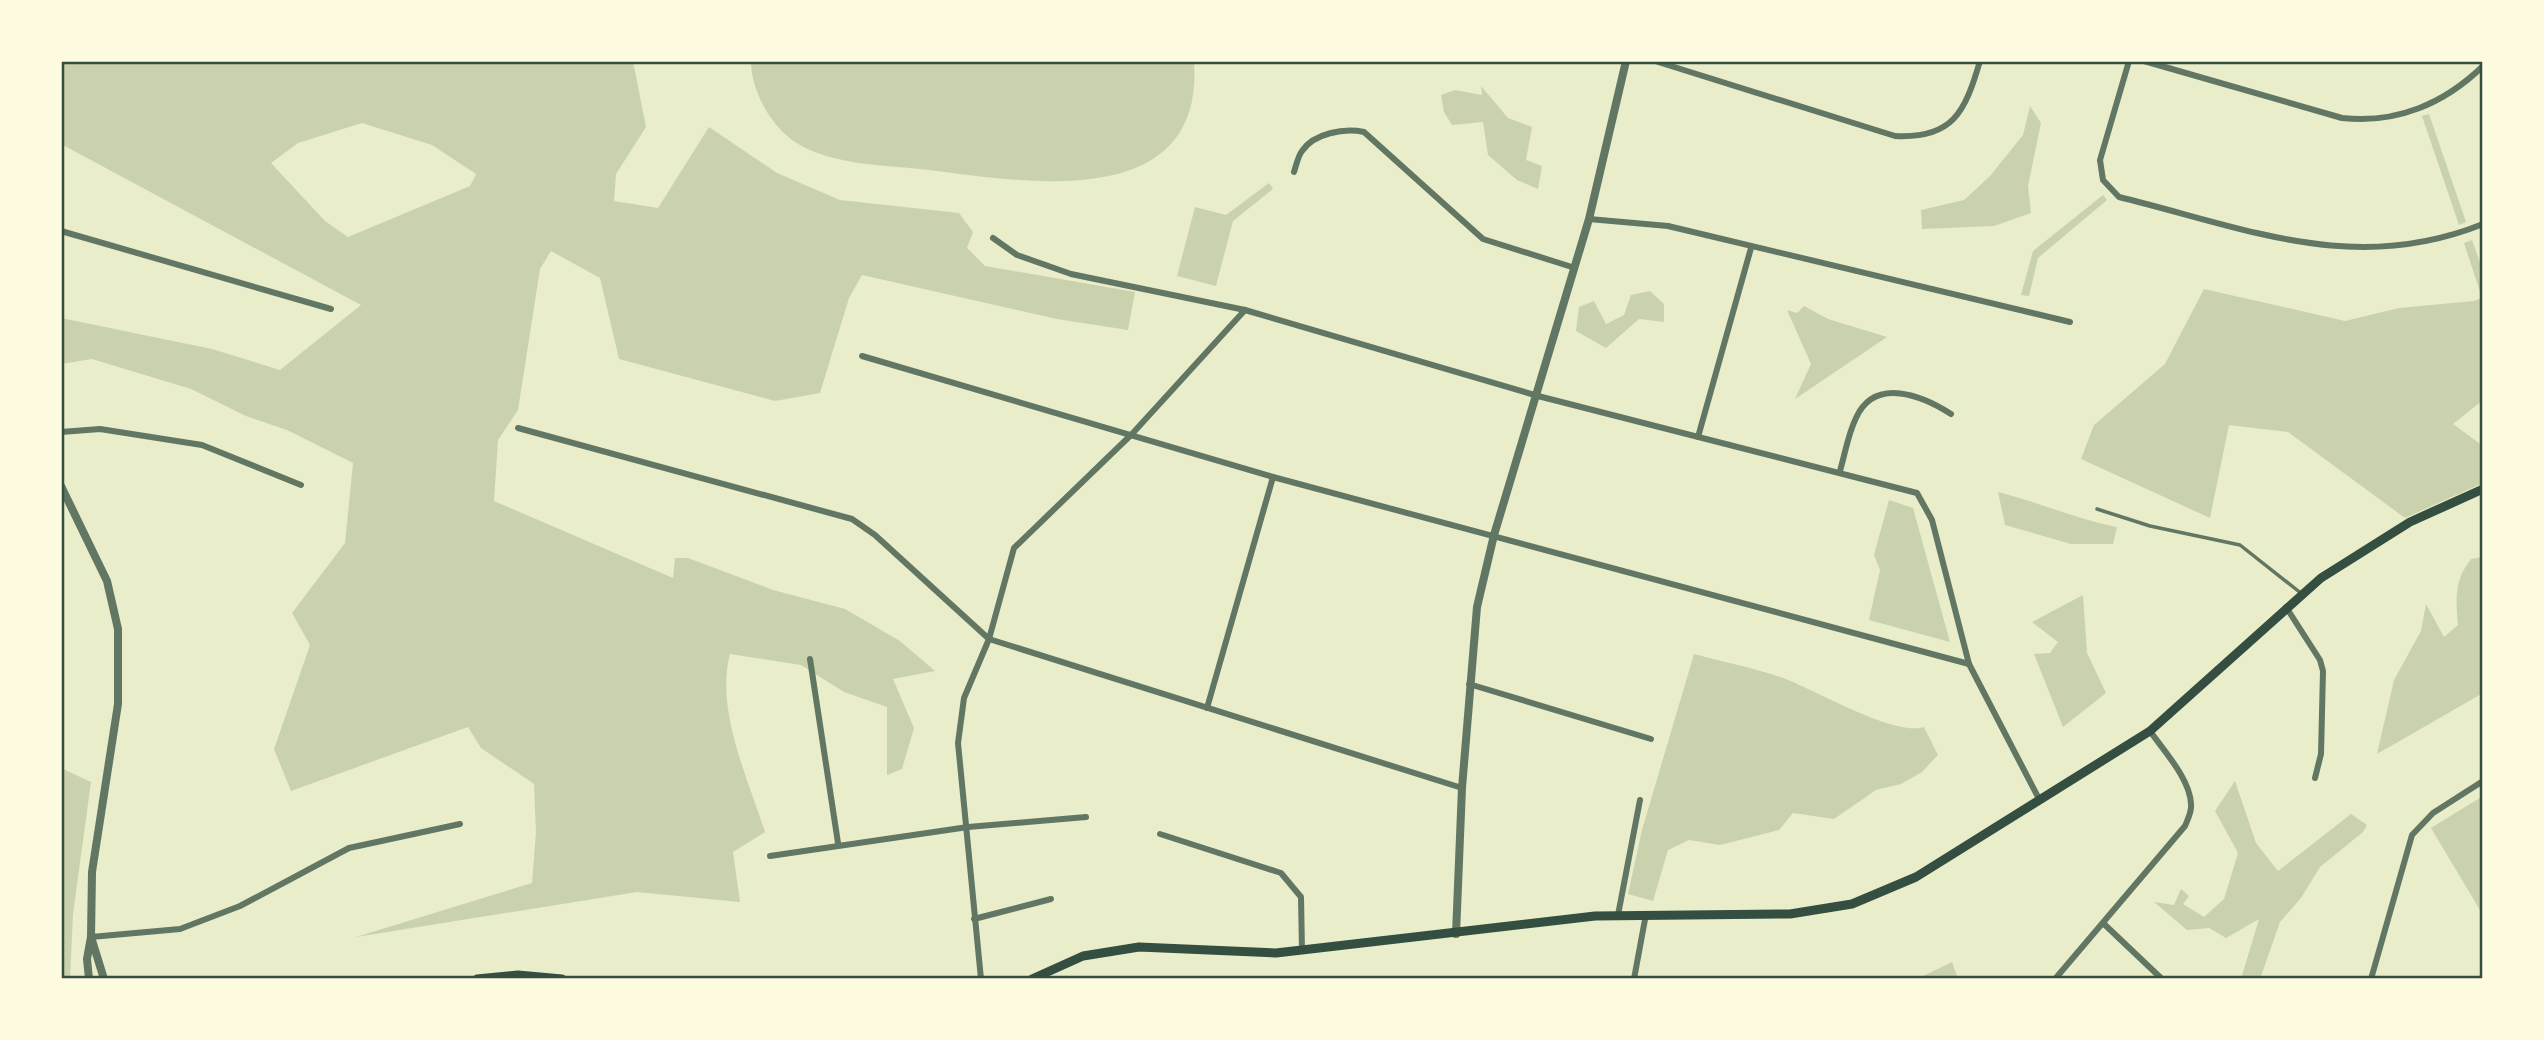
<svg xmlns="http://www.w3.org/2000/svg" width="2544" height="1040" font-family="'Exo 2',sans-serif">
  <rect width="100%" height="100%" fill="#e9edc9"/>
  <g fill="#cad2ad" fill-rule="evenodd">
    <path d="M 61,61 L 633,61 L 646,127 L 616,174 L 614,201 L 658,208 L 709,127 L 777,173 L 840,200 L 959,213 L 973,232 L 967,248 L 985,266 L 1135,292 L 1128,330 L 1057,319 L 862,275 L 849,298 L 820,393 L 775,401 L 619,359 L 600,278 L 551,251 L 540,269 L 518,410 L 498,440 L 494,501 L 673,578 L 675,558 L 688,558 L 773,590 L 845,609 L 900,641 L 935,671 L 893,679 L 914,728 L 902,769 L 887,775 L 887,707 L 844,692 L 801,665 L 730,654 C 715,709 748,779 765,832 L 733,852 L 740,902 L 637,892 L 356,937 L 532,883 L 536,832 L 534,784 L 481,748 L 468,727 L 291,791 L 274,749 L 310,645 L 292,613 L 345,543 L 353,463 L 287,430 L 246,416 L 191,389 L 92,359 L 61,364 L 61,318 L 212,349 L 280,370 L 361,305 L 61,144 ZM 362,123 L 432,145 L 476,174 L 470,186 L 348,237 L 325,221 L 271,163 L 298,143 Z"/>
    <path d="M 751,61 L 1194,61 C 1205,214 1024,182 929,170 C 887,165 832,166 795,142 C 771,126 751,91 751,61 Z"/>
    <path d="M 1481,86 L 1508,118 L 1532,127 L 1526,160 L 1542,166 L 1538,189 L 1517,180 L 1488,155 L 1483,122 L 1452,125 L 1444,112 L 1441,95 L 1455,90 L 1482,95 Z"/>
    <path d="M 2030,106 L 2041,123 L 2028,186 L 2031,213 L 1994,226 L 1922,229 L 1921,210 L 1964,200 L 1990,176 L 2023,135 Z"/>
    <path d="M 2429,114 L 2466,222 L 2459,225 L 2422,116 Z"/>
    <path d="M 1269,183 L 1273,189 L 1233,221 L 1216,286 L 1177,276 L 1195,207 L 1226,215 Z"/>
    <path d="M 2103,195 L 2107,200 L 2038,258 L 2029,296 L 2021,295 L 2033,251 Z"/>
    <path d="M 2472,240 L 2483,271 L 2483,400 L 2453,424 L 2483,446 L 2483,483 L 2405,518 L 2288,432 L 2229,425 L 2210,518 L 2081,459 L 2094,425 L 2165,364 L 2204,289 L 2345,321 L 2399,308 L 2474,301 L 2482,298 L 2464,243 Z"/>
    <path d="M 1650,291 L 1664,304 L 1664,322 L 1639,319 L 1606,348 L 1576,331 L 1579,307 L 1594,301 L 1606,324 L 1624,315 L 1631,295 Z"/>
    <path d="M 1804,306 L 1828,319 L 1887,337 L 1795,399 L 1811,364 L 1787,310 L 1797,313 Z"/>
    <path d="M 1998,492 C 2038,502 2076,519 2117,527 L 2113,544 L 2071,544 L 2005,525 Z"/>
    <path d="M 1889,500 L 1913,508 L 1950,642 L 1869,620 L 1880,570 L 1874,555 Z"/>
    <path d="M 2483,557 L 2483,693 L 2377,754 L 2394,680 L 2421,631 L 2426,604 L 2444,637 L 2458,625 C 2456,598 2454,581 2471,559 Z"/>
    <path d="M 2083,595 L 2087,653 L 2106,693 L 2063,727 L 2034,654 L 2050,653 L 2058,642 L 2032,622 Z"/>
    <path d="M 1694,654 C 1723,662 1754,668 1783,678 C 1814,689 1894,737 1924,727 L 1938,755 L 1922,772 L 1901,784 L 1876,790 L 1834,819 L 1793,813 L 1779,830 L 1720,845 L 1689,840 L 1668,850 L 1653,901 L 1628,894 L 1642,830 Z"/>
    <path d="M 61,768 L 91,782 L 73,914 L 70,979 L 61,979 Z"/>
    <path d="M 2235,781 L 2256,843 L 2278,871 L 2351,814 L 2367,825 L 2363,832 L 2320,867 L 2301,898 L 2280,922 L 2260,979 L 2241,979 L 2259,919 L 2226,938 L 2209,928 L 2187,930 L 2154,902 L 2174,905 L 2181,889 L 2189,896 L 2183,904 L 2204,917 L 2224,899 L 2238,853 L 2215,811 Z"/>
    <path d="M 2483,796 L 2483,915 L 2431,828 Z"/>
    <path d="M 1952,962 L 1958,979 L 1917,979 Z"/>
  </g>
  <g fill="none" stroke-linecap="round" stroke-linejoin="round">
    <path stroke="#617663" stroke-width="3.5" d="M 2097,509 L 2150,526 L 2240,545 L 2302,594"/>
    <g stroke="#617663" stroke-width="6">
      <path d="M 1655,61 L 1895,136 C 1953,139 1965,112 1980,61"/>
      <path d="M 2129,61 L 2100,160 L 2103,180 L 2119,197 C 2246,228 2354,276 2483,224"/>
      <path d="M 2144,61 L 2342,118 C 2396,124 2444,104 2483,66"/>
      <path d="M 1294,172 C 1296,166 1298,156 1302,151 C 1314,133 1344,128 1364,132 L 1483,239 L 1575,268"/>
      <path d="M 1589,219 L 1668,226 L 2070,322"/>
      <path d="M 61,231 L 331,309"/>
      <path d="M 993,238 L 1017,255 L 1071,274 L 1245,310 L 1538,396 L 1917,493 L 1932,520 L 1969,664 L 2039,799"/>
      <path d="M 862,356 L 1273,477 L 1969,664"/>
      <path d="M 518,428 L 852,519 L 875,535 L 989,639 L 1462,788"/>
      <path d="M 61,432 L 100,429 L 202,445 L 301,485"/>
      <path d="M 1698,437 L 1751,248"/>
      <path d="M 1840,471 C 1845,454 1848,434 1856,418 C 1875,376 1923,396 1951,414"/>
      <path d="M 2286,607 L 2320,660 L 2323,671 L 2321,754 L 2315,778"/>
      <path d="M 810,659 L 838,843"/>
      <path d="M 1469,684 L 1651,739"/>
      <path d="M 1207,708 L 1273,477"/>
      <path d="M 1160,834 L 1281,873 L 1301,897 L 1302,951"/>
      <path d="M 770,856 L 968,827 L 1086,817"/>
      <path d="M 1618,915 L 1640,800"/>
      <path d="M 974,919 L 1051,899"/>
      <path d="M 2103,923 L 2162,979"/>
      <path d="M 91,937 L 180,929 L 240,906 L 349,848 L 460,824"/>
      <path d="M 981,979 L 958,743 L 964,698 L 989,639 L 1014,548 L 1132,434 L 1245,310"/>
      <path d="M 1634,979 L 1646,914"/>
      <path d="M 2055,979 L 2185,826 C 2188,819 2192,811 2191,804 C 2190,779 2164,751 2150,731"/>
      <path d="M 2371,979 L 2412,835 L 2433,813 L 2483,781"/>
    </g>
    <g stroke="#617663" stroke-width="8">
      <path d="M 61,486 L 107,581 L 118,629 L 118,704 L 92,872 L 91,937 L 87,959 L 89,979"/>
      <path d="M 1456,934 L 1462,788 L 1477,607 L 1494,535 L 1589,219 L 1626,61"/>
      <path d="M 91,937 L 104,979"/>
    </g>
    <g stroke="#344e41" stroke-width="9">
      <path d="M 477,979 L 518,975 L 562,979"/>
      <path d="M 1032,979 L 1083,956 L 1139,947 L 1276,953 L 1595,916 L 1790,914 L 1852,904 L 1916,877 L 2150,731 L 2321,578 L 2410,522 L 2483,489"/>
    </g>
  </g>
  <rect width="2544" height="1040" fill="none" stroke="#fefae0" stroke-width="126"/>
  <rect x="63" y="63" width="2418" height="914" fill="none" stroke="#344e41" stroke-width="2.5"/>
</svg>
